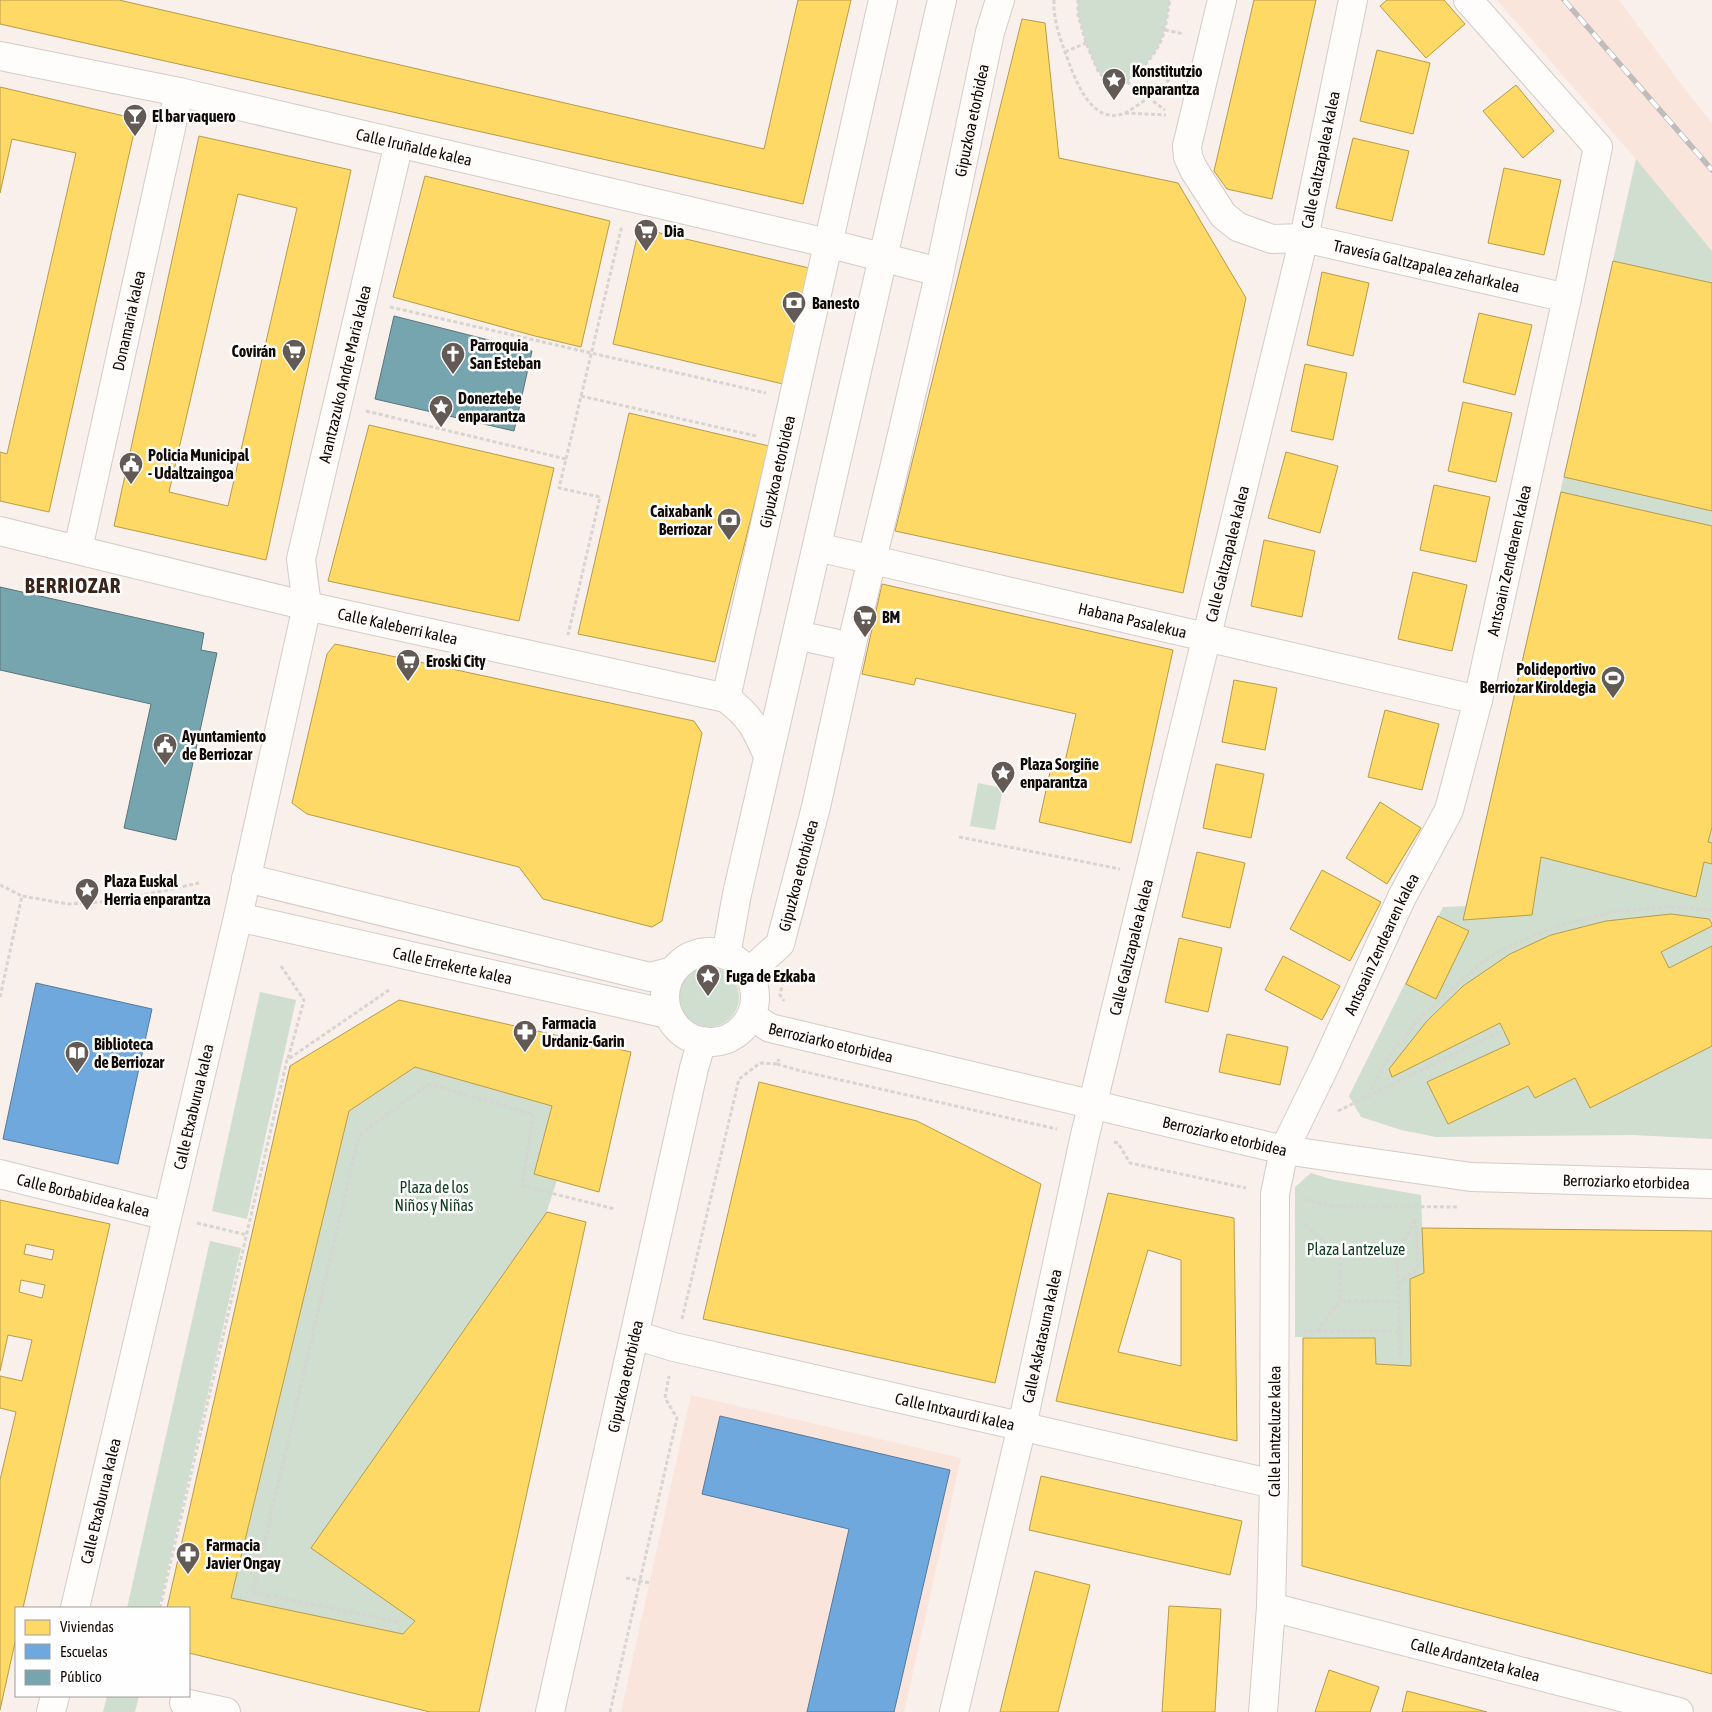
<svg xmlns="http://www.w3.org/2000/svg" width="1712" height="1712" font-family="'Asap Condensed',sans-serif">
  <rect width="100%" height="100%" fill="#f9efeb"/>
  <g fill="#fae5dc">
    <path d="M 1497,0 L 1619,0 L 1690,96 L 1712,123 L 1712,251 L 1636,159 Z"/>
    <path d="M 691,1395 L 961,1458 L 904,1712 L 621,1712 Z"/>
  </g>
  <g fill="#cfdece">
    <path d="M 1078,0 L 1170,0 C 1168,9 1167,19 1165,28 C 1160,53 1139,73 1119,87 L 1110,85 L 1098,71 L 1086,43 L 1078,15 Z"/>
    <path d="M 1636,159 L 1712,251 L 1712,1139 L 1633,1135 L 1436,1137 L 1401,1130 L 1361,1117 L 1349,1096 L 1443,907 L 1466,906 Z"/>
    <path d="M 978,783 L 1003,788 L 995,830 L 970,826 Z"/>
    <circle cx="709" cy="997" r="30"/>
    <path d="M 260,992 L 296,1000 L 247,1219 L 212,1211 Z"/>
    <path d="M 415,1067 L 552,1106 L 534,1173 L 557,1180 L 415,1621 L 403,1634 L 231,1598 L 349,1111 Z"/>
    <path d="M 1311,1173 L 1330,1179 L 1421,1195 L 1424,1273 L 1410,1279 L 1411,1366 L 1376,1364 L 1375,1338 L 1295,1337 L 1295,1187 Z"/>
    <path d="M 210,1241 L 241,1248 L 159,1608 L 127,1608 Z"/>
    <path d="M 107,1696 L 139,1696 L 135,1712 L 103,1712 Z"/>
  </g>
  <g fill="#ffd966" stroke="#b89b49" fill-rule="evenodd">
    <path d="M 0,0 L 119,0 L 764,149 L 798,0 L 851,0 L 803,204 L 0,24 Z"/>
    <path d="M 1254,0 L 1316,0 L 1272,199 L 1227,189 L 1214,171 Z"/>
    <path d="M 1387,0 L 1444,0 L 1465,24 L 1426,58 L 1380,6 Z"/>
    <path d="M 1022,19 L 1045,23 L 1059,158 L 1178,183 L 1246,298 L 1183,593 L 895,531 Z"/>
    <path d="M 1377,50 L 1430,63 L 1413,134 L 1360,121 Z"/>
    <path d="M 1516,85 L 1554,131 L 1523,158 L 1483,111 Z"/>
    <path d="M 0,87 L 137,119 L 49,512 L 0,501 L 0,452 L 7,454 L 76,153 L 12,139 L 0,193 Z"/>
    <path d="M 199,136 L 351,170 L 266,560 L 114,526 ZM 238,194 L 297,208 L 228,506 L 169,492 Z"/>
    <path d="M 1353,138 L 1409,151 L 1392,221 L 1336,208 Z"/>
    <path d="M 1504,168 L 1561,180 L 1544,255 L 1488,243 Z"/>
    <path d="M 425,176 L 610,221 L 581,347 L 535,336 L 393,297 Z"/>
    <path d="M 639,228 L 809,268 L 783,384 L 613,344 Z"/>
    <path d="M 1613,261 L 1712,283 L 1712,511 L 1564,477 Z"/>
    <path d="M 1322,272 L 1369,283 L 1353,356 L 1307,345 Z"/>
    <path d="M 1479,313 L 1532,325 L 1515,395 L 1463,382 Z"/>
    <path d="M 1305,364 L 1347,373 L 1333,440 L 1291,431 Z"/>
    <path d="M 1463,402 L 1512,413 L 1496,482 L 1448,471 Z"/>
    <path d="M 629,413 L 769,446 L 715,662 L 578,634 Z"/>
    <path d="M 369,425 L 554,468 L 519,621 L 328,581 Z"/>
    <path d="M 1286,452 L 1338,466 L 1320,533 L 1268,518 Z"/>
    <path d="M 1434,485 L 1490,497 L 1476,562 L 1420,550 Z"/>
    <path d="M 1561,492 L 1712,526 L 1712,827 L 1708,842 L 1712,843 L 1712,864 L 1704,862 L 1696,897 L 1541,857 L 1532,915 L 1463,920 Z"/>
    <path d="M 1264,540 L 1315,551 L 1302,617 L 1251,606 Z"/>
    <path d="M 1413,572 L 1467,585 L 1452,651 L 1398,639 Z"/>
    <path d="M 882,584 L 1173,650 L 1131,843 L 1039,822 L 1052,763 L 1064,766 L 1076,714 L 916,678 L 914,685 L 862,674 Z"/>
    <path d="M 335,644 L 694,721 L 702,733 L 662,921 L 652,927 L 543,899 L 519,867 L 307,814 L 292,803 L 327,654 Z"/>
    <path d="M 1234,680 L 1277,688 L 1265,750 L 1222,742 Z"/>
    <path d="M 1385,710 L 1439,724 L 1422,790 L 1368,777 Z"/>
    <path d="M 1216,764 L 1264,774 L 1251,838 L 1203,828 Z"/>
    <path d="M 1380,802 L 1421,828 L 1387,884 L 1346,858 Z"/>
    <path d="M 1197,852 L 1245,863 L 1230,928 L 1182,917 Z"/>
    <path d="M 1322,870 L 1381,902 L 1350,961 L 1290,929 Z"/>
    <path d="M 1671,914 L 1709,919 L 1712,924 L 1712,926 L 1661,952 L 1669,968 L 1712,946 L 1712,1046 L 1590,1108 L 1575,1078 L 1535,1098 L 1528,1086 L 1448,1124 L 1427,1082 L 1510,1044 L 1500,1023 L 1392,1077 L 1389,1069 L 1427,1021 L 1463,986 L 1510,954 L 1551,935 L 1606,921 Z"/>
    <path d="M 1438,916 L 1469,931 L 1436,999 L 1406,984 Z"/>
    <path d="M 1179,938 L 1222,948 L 1208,1012 L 1165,1002 Z"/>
    <path d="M 1283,956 L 1340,986 L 1322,1020 L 1265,990 Z"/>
    <path d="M 399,1000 L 631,1052 L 599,1192 L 534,1174 L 552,1106 L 415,1067 L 349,1111 L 231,1598 L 403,1634 L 415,1621 L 311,1548 L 547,1212 L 586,1222 L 479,1712 L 430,1712 L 189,1653 L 189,1608 L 167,1608 L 290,1066 Z"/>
    <path d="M 1227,1034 L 1288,1047 L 1280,1085 L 1219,1072 Z"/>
    <path d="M 759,1082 L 917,1121 L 1041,1184 L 995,1383 L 703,1319 Z"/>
    <path d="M 1108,1193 L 1234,1218 L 1237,1441 L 1056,1401 ZM 1148,1250 L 1181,1260 L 1181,1366 L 1118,1352 Z"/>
    <path d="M 0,1200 L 110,1224 L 23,1608 L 16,1608 L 16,1638 L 0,1710 L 0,1480 L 16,1412 L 0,1408 L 0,1376 L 22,1381 L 32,1340 L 8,1335 L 0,1371 ZM 26,1244 L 54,1250 L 52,1260 L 24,1254 ZM 21,1280 L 45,1285 L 42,1298 L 19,1292 Z"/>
    <path d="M 1422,1228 L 1712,1231 L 1712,1674 L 1302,1566 L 1303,1338 L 1375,1338 L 1376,1364 L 1411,1366 L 1410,1279 L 1424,1273 Z"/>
    <path d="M 1041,1476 L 1242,1521 L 1230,1575 L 1029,1530 Z"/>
    <path d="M 1035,1571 L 1090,1585 L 1058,1712 L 1000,1712 Z"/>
    <path d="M 1169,1606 L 1221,1609 L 1215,1712 L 1162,1712 Z"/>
    <path d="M 1329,1670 L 1379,1687 L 1370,1712 L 1315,1712 Z"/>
    <path d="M 1407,1691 L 1487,1712 L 1402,1712 Z"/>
  </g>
  <g fill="#6fa8dc" stroke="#53799c">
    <path d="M 36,983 L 152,1009 L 118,1164 L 3,1139 Z"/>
    <path d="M 720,1416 L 950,1470 L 894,1712 L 807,1712 L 849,1529 L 702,1494 Z"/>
  </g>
  <g fill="#76a5af" stroke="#58767c">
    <path d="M 394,316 L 532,351 L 514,431 L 375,399 Z"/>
    <path d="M 0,587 L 204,633 L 201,650 L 217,653 L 176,840 L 124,828 L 151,704 L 0,670 Z"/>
  </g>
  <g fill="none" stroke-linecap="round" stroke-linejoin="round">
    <defs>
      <g id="minor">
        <path id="s1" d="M 1222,0 L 1187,146 L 1188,157 L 1194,170 L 1223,215 L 1238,227 L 1272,239 L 1304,238 L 1567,298"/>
        <path id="s2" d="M 0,56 L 179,92 L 827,243 L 939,272"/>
        <path id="s3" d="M 0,531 L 307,606 L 726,698 C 751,717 756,729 768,756"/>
        <path id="s4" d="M 817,547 L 1478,700"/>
        <path id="s5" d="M 78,549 L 179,92"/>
        <path d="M 797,635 L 851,647"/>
        <path id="s6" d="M 726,698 L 883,0"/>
        <path d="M 246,878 L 650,977 L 673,971"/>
        <path id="s7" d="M 238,917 L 668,1014"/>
        <path id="s8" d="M 748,973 L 780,944 L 816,807 L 856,626 L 897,456 L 937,284 L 990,32 L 1000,0"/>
        <path id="s9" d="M 751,1016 L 770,1028 L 1284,1150 L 1471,1177 L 1712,1184"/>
        <path id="s10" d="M 0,1174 L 167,1216"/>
        <path id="s11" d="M 635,1335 L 674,1347 L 1274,1484"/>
        <path id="s12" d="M 1271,1607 L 1679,1712"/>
        <path id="s13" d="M 75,1608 L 238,917 L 307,606 L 301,559 L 399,143"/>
        <path d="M 184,1703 L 226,1712"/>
        <path d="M 51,1712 L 55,1696"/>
        <path id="s14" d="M 954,1712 L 1022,1426 L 1085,1135 L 1304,238 L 1353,0"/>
        <path id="s15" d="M 1263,1712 L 1271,1607 L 1274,1484 L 1275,1194 L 1284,1150 L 1325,1066 L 1402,897 L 1449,810 L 1478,700 L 1567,298 L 1598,147 L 1468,0"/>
      </g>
      <g id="major">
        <circle cx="710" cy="997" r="45"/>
        <path d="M 726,955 L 737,894 L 942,0"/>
        <path id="s16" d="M 550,1712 L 694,1068 L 702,1041"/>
      </g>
    </defs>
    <use href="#minor" stroke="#d5cbc7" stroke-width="30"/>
    <use href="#major" stroke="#d5cbc7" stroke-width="30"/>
    <g stroke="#d7d4d2" stroke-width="3" stroke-dasharray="4 2.5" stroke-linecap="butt">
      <path d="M 1054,0 C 1053,17 1059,36 1065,52 C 1074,76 1090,127 1125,113 C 1130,111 1134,107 1138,105 C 1152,96 1164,87 1173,74"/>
      <path d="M 1078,0 L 1078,15 L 1086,43 L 1098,71 L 1110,85 L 1119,87 C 1139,73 1160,53 1165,28 C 1167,19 1168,9 1170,0"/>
      <path d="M 1165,30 L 1184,34"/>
      <path d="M 1065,52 L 1086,43"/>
      <path d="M 1127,82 L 1165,110"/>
      <path d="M 1125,113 L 1166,115"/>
      <path d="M 390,307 L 766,393"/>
      <path d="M 581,396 L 756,436"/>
      <path d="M 366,411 L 566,459 L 559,488 L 600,497 L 568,635"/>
      <path d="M 566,459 L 622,225"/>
      <path d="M 959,837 L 1120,869"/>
      <path d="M 0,885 L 22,896"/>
      <path d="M 281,966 L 304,1000 L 288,1059"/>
      <path d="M 783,981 L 780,995 L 784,1001"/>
      <path d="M 0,997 L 22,896 L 68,904 L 115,901 L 199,883"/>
      <path d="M 777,1064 L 801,1071 L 1057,1129"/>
      <path d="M 1368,1096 L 1389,1056 L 1419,1019 L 1481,963 L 1501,950 L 1554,927 L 1618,911 L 1670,907 L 1712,910"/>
      <path d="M 1338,1111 L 1503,1030"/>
      <path d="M 1114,1142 L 1118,1143 L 1130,1163 L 1246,1188"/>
      <path d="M 1304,1200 L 1335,1206 L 1459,1207"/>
      <path d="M 197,1223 L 247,1235"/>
      <path d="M 1305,1225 L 1340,1255"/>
      <path d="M 1397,1256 L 1340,1255 L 1340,1301 L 1399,1301"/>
      <path d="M 1398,1284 L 1418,1269 L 1416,1218"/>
      <path d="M 682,1319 L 739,1079 L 760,1063 L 777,1064 L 779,1059"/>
      <path d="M 1304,1331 L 1399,1331"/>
      <path d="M 1317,1331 L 1340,1301"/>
      <path d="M 1400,1356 L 1397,1256 L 1416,1218"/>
      <path d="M 626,1578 L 650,1583"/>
      <path d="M 160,1608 L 287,1060 L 389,990"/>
      <path d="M 398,1622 L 253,1592 L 359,1135 L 429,1084 L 533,1114 L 522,1186 L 615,1209"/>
      <path d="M 610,1712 L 677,1418 L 665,1398 L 669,1376"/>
    </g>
    <use href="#minor" stroke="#fefdfc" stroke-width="28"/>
    <use href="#major" stroke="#fefdfc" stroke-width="28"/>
    <defs>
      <path id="rail" d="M 1564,0 L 1712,170"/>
    </defs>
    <use href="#rail" stroke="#bfbcbb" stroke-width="5.5"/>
    <use href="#rail" stroke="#fefefe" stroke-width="4" stroke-dasharray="11" stroke-linecap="butt"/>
  </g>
  <defs>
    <symbol id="sight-pin" viewBox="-11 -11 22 30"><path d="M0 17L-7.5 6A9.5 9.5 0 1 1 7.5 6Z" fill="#635a56" stroke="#fefefe"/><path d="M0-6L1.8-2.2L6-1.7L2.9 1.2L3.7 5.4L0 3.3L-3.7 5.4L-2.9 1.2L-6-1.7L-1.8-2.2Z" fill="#fff"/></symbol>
    <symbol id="bar-pin" viewBox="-11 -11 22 30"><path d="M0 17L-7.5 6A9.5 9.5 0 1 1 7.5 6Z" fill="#635a56" stroke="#fefefe"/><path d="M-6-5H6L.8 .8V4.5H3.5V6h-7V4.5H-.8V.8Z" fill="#fff"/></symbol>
    <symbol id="supermarket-pin" viewBox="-11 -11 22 30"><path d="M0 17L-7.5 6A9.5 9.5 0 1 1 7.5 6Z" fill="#635a56" stroke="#fefefe"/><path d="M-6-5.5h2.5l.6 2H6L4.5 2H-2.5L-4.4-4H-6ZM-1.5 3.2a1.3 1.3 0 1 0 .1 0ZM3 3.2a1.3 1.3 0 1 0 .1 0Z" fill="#fff"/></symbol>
    <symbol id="bank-pin" viewBox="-11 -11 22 30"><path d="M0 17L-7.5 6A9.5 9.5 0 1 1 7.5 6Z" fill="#635a56" stroke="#fefefe"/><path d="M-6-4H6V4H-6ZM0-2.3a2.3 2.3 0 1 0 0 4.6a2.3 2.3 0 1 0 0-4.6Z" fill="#fff"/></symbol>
    <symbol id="church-pin" viewBox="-11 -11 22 30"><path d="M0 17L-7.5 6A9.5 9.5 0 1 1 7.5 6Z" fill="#635a56" stroke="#fefefe"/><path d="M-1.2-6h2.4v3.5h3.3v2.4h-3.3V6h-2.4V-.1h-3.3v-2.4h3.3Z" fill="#fff"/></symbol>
    <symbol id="civic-pin" viewBox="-11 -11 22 30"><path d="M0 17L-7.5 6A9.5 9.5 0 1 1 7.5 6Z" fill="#635a56" stroke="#fefefe"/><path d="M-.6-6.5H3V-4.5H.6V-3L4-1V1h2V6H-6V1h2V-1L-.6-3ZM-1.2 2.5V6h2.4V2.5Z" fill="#fff"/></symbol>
    <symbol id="stadium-pin" viewBox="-11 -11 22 30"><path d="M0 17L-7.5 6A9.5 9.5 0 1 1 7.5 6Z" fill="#635a56" stroke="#fefefe"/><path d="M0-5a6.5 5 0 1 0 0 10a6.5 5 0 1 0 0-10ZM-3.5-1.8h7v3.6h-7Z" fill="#fff"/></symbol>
    <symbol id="pharmacy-pin" viewBox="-11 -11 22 30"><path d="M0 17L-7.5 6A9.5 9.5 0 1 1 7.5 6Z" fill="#635a56" stroke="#fefefe"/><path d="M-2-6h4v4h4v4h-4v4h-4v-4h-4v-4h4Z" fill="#fff"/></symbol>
    <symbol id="library-pin" viewBox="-11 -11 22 30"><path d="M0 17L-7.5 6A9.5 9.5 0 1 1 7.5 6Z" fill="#635a56" stroke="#fefefe"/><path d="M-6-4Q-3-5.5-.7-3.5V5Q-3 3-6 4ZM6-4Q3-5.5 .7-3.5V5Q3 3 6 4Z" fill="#fff"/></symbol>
  </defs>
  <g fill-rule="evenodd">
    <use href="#sight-pin" x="1100" y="66" width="28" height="38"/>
    <use href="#bar-pin" x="121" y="102" width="28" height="38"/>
    <use href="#supermarket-pin" x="632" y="217" width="28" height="38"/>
    <use href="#bank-pin" x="780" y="289" width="28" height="38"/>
    <use href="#supermarket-pin" x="280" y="337" width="28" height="38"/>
    <use href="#church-pin" x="439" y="340" width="28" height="38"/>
    <use href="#sight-pin" x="427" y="393" width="28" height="38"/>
    <use href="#civic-pin" x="117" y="450" width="28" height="38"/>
    <use href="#bank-pin" x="715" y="506" width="28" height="38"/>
    <use href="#supermarket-pin" x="851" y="603" width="28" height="38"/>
    <use href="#supermarket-pin" x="394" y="647" width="28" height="38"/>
    <use href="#stadium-pin" x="1599" y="664" width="28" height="38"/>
    <use href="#civic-pin" x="151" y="731" width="28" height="38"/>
    <use href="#sight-pin" x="989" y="759" width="28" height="38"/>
    <use href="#sight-pin" x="73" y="876" width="28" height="38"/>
    <use href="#sight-pin" x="694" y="962" width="28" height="38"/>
    <use href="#pharmacy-pin" x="511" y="1018" width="28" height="38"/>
    <use href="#library-pin" x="63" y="1039" width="28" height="38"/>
    <use href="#pharmacy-pin" x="174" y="1540" width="28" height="38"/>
  </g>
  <g text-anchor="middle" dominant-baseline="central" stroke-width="5" stroke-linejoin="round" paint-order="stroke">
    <g font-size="16" font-weight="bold" fill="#120a06" stroke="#fefefe" text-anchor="start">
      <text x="1132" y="71">Konstitutzio<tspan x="1132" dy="18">enparantza</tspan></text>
      <text x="152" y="116">El bar vaquero</text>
      <text x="664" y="231">Dia</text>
      <text x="812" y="303">Banesto</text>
      <text x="470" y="345">Parroquia<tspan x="470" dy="18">San Esteban</tspan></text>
      <text x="276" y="351" text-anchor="end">Covirán</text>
      <text x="458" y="398">Doneztebe<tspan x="458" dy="18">enparantza</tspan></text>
      <text x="148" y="455">Policia Municipal<tspan x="148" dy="18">- Udaltzaingoa</tspan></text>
      <text x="712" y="511" text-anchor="end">Caixabank<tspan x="712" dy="18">Berriozar</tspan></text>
      <text x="882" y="617">BM</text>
      <text x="426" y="661">Eroski City</text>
      <text x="1596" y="669" text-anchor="end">Polideportivo<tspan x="1596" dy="18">Berriozar Kiroldegia</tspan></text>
      <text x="182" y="736">Ayuntamiento<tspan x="182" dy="18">de Berriozar</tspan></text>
      <text x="1020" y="764">Plaza Sorgiñe<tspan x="1020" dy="18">enparantza</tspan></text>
      <text x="104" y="881">Plaza Euskal<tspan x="104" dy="18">Herria enparantza</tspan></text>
      <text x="726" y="976">Fuga de Ezkaba</text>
      <text x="542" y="1023">Farmacia<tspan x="542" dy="18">Urdaniz-Garin</tspan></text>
      <text x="94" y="1044">Biblioteca<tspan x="94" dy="18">de Berriozar</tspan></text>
      <text x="206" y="1545">Farmacia<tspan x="206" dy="18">Javier Ongay</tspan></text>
    </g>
    <g font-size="16" fill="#120a06" stroke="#fefefe">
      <text stroke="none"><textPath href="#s8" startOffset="889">Gipuzkoa etorbidea</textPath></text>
      <text stroke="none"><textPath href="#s2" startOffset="424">Calle Iruñalde kalea</textPath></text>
      <text stroke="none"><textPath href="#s14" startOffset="1595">Calle Galtzapalea kalea</textPath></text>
      <text stroke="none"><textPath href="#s1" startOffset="442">Travesía Galtzapalea zeharkalea</textPath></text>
      <text stroke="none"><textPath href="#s5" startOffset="234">Donamaria kalea</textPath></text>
      <text stroke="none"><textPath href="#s13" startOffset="1266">Arantzazuko Andre Maria kalea</textPath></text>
      <text stroke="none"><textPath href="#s6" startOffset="232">Gipuzkoa etorbidea</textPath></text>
      <text stroke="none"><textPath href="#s14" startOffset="1190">Calle Galtzapalea kalea</textPath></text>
      <text stroke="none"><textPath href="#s15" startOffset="1198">Antsoain Zendearen kalea</textPath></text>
      <text stroke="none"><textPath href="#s4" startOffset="324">Habana Pasalekua</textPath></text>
      <text stroke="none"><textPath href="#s3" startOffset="409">Calle Kaleberri kalea</textPath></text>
      <text stroke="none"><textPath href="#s8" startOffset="114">Gipuzkoa etorbidea</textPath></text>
      <text stroke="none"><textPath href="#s15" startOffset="791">Antsoain Zendearen kalea</textPath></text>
      <text stroke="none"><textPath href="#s14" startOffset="785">Calle Galtzapalea kalea</textPath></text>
      <text stroke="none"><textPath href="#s7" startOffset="220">Calle Errekerte kalea</textPath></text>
      <text stroke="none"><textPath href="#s9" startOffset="85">Berroziarko etorbidea</textPath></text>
      <text stroke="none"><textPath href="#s13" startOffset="515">Calle Etxaburua kalea</textPath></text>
      <text stroke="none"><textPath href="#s9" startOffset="490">Berroziarko etorbidea</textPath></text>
      <text stroke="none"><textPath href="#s9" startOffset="895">Berroziarko etorbidea</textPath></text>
      <text stroke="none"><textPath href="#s10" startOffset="86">Calle Borbabidea kalea</textPath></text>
      <text stroke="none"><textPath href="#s14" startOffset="386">Calle Askatasuna kalea</textPath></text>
      <text stroke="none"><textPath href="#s16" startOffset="344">Gipuzkoa etorbidea</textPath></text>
      <text stroke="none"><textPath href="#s11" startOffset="329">Calle Intxaurdi kalea</textPath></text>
      <text stroke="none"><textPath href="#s15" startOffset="281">Calle Lantzeluze kalea</textPath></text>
      <text stroke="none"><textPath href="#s13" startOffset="110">Calle Etxaburua kalea</textPath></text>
      <text stroke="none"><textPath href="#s12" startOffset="211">Calle Ardantzeta kalea</textPath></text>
    </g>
    <g font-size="16" fill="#134024" stroke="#fefefe">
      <text x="434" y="1187">Plaza de los<tspan x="434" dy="18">Niños y Niñas</tspan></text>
      <text x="1356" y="1249">Plaza Lantzeluze</text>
    </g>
    <g font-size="21" font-weight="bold" letter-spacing="1" fill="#3a251b" stroke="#fefefe">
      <text x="73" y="585">BERRIOZAR</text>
    </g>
  </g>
  <rect x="15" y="1607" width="175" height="90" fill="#fefefe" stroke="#a09c9b"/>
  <rect x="25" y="1620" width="25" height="15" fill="#ffd966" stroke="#a09c9b"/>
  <text x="60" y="1632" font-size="15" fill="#120a06">Viviendas</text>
  <rect x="25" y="1644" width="25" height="15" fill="#6fa8dc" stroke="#a09c9b"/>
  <text x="60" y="1657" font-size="15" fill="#120a06">Escuelas</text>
  <rect x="25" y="1670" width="25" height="15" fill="#76a5af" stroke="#a09c9b"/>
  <text x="60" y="1682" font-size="15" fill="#120a06">Público</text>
</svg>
